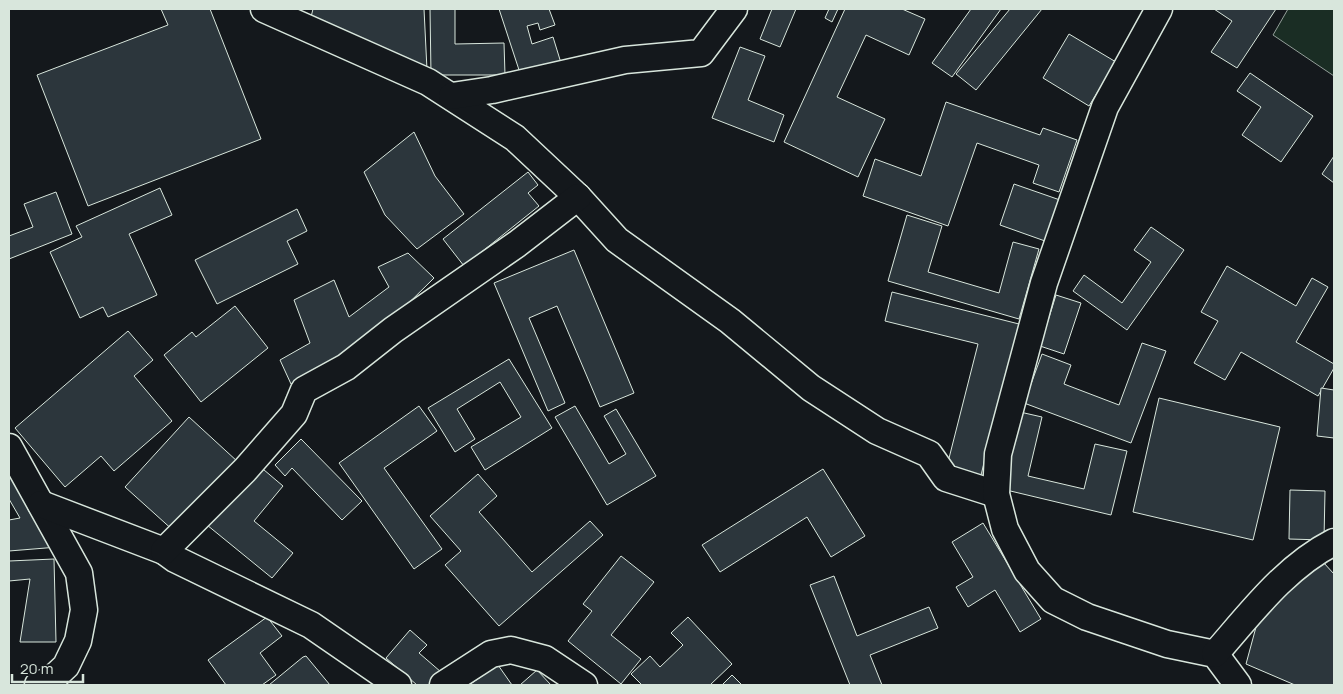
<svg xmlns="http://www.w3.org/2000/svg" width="1343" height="694" font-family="Manrope,sans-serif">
  <rect width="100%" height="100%" fill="#14181c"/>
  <path fill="#1a2d24" stroke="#939e99" d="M 1288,9 L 1334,9 L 1334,76 L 1273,35 Z"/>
  <g fill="#2c363c" stroke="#d8e6dc">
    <path d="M 161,9 L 210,9 L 261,139 L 88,206 L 37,75 L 168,25 Z"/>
    <path d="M 313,9 L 424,9 L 427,70 L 309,25 Z"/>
    <path d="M 430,9 L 455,9 L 455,44 L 504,43 L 505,75 L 431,75 Z"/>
    <path d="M 499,9 L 549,9 L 555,25 L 540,30 L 538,23 L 527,26 L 532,44 L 553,37 L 561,63 L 521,76 Z"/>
    <path d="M 772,9 L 796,9 L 780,47 L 760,39 Z"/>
    <path d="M 829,9 L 838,9 L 832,22 L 825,18 Z"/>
    <path d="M 845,9 L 902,9 L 925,19 L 909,55 L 866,35 L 837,97 L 885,119 L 858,177 L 784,142 Z"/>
    <path d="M 971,9 L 1001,9 L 952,77 L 932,63 Z"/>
    <path d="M 1010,9 L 1042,9 L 976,90 L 956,74 Z"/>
    <path d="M 1214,9 L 1276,9 L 1237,68 L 1211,52 L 1232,21 Z"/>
    <path d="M 1069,34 L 1116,62 L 1089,106 L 1043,78 Z"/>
    <path d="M 740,47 L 765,56 L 748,100 L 784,115 L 774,142 L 712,118 Z"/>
    <path d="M 1250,73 L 1313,116 L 1281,162 L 1242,135 L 1261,107 L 1237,91 Z"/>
    <path d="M 946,102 L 1040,135 L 1043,128 L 1077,140 L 1059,192 L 1033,183 L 1039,165 L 977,143 L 948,226 L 863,196 L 875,159 L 921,176 Z"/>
    <path d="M 414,132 L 435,176 L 464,214 L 417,249 L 385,215 L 364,172 Z"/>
    <path d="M 1334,156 L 1334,183 L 1322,174 Z"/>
    <path d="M 528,172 L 538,185 L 528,193 L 539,206 L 464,266 L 443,239 Z"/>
    <path d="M 1014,184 L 1060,200 L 1045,241 L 1000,225 Z"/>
    <path d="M 160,188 L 172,215 L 129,234 L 157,295 L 108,317 L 103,307 L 80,318 L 50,252 L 82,237 L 76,226 Z"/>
    <path d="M 56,192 L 72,234 L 9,259 L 9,236 L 33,227 L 24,204 Z"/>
    <path d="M 297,209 L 307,231 L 287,241 L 298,264 L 217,304 L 195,260 Z"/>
    <path d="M 907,215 L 942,226 L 928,272 L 999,293 L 1013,242 L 1039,249 L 1019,319 L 888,281 Z"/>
    <path d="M 1151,227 L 1184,250 L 1127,330 L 1073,291 L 1084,275 L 1122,303 L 1151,262 L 1134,250 Z"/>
    <path d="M 574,250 L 634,393 L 600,407 L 557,306 L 529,318 L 565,403 L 548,411 L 494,283 Z"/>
    <path d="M 408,253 L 434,278 L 353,358 L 291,384 L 280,360 L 310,343 L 294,300 L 334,280 L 349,317 L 389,287 L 378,267 Z"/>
    <path d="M 1227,266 L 1296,306 L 1312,278 L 1328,287 L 1296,342 L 1334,364 L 1334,368 L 1318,396 L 1241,352 L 1225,380 L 1194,363 L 1218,321 L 1201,312 Z"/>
    <path d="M 892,292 L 1019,324 L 980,479 L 946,470 L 978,344 L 885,321 Z"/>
    <path d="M 1056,295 L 1081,303 L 1064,354 L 1040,346 Z"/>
    <path d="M 235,306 L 268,348 L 201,402 L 164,355 L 192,332 L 196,337 Z"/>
    <path d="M 128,331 L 153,360 L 134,376 L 172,421 L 114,471 L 101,456 L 65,487 L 15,428 Z"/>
    <path d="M 1142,343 L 1166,351 L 1131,443 L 1024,403 L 1042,354 L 1071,365 L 1064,384 L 1119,405 Z"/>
    <path d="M 509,359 L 552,428 L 485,470 L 471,447 L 521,417 L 500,382 L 457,409 L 475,439 L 455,452 L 428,408 Z"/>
    <path d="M 1321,388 L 1334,390 L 1334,438 L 1317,436 Z"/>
    <path d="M 1159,398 L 1280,427 L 1253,540 L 1133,512 Z"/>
    <path d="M 419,406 L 437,431 L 384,468 L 442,549 L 414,569 L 339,463 Z"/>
    <path d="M 575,406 L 609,464 L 626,454 L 604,416 L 616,409 L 656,476 L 607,505 L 555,417 Z"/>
    <path d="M 1020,412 L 1042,417 L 1028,476 L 1084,489 L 1095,444 L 1127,451 L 1111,515 L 1002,489 Z"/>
    <path d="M 189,417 L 238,462 L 175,532 L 125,487 Z"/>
    <path d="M 301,439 L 362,501 L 342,520 L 292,468 L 285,476 L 275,465 Z"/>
    <path d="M 257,464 L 283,486 L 254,521 L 293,553 L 272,578 L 207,525 Z"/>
    <path d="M 823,469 L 865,536 L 831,557 L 807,517 L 720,572 L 702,545 Z"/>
    <path d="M 14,474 L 58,547 L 9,551 L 9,520 L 20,518 L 9,499 L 9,478 Z"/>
    <path d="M 478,474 L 497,496 L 479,512 L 532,572 L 590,521 L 603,535 L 499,626 L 445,565 L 461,551 L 430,516 Z"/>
    <path d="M 1290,490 L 1325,491 L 1324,540 L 1289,539 Z"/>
    <path d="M 983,523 L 1041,619 L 1020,632 L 995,590 L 968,607 L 956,587 L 973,577 L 952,542 Z"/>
    <path d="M 621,556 L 654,582 L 611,635 L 641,659 L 621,684 L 568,641 L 592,611 L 583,604 Z"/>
    <path d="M 54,559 L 56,642 L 20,642 L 30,579 L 9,581 L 9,561 Z"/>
    <path d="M 1323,562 L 1334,574 L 1334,685 L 1295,685 L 1246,664 L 1259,616 Z"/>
    <path d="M 834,576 L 857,636 L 929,607 L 938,628 L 870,655 L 882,685 L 850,685 L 810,585 Z"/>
    <path d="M 267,617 L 282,636 L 260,653 L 276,675 L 262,685 L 226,685 L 208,660 Z"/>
    <path d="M 688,617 L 732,664 L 710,685 L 642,685 L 631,674 L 650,656 L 660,667 L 683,645 L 671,633 Z"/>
    <path d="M 410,630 L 427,645 L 419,653 L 441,672 L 430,685 L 417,685 L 386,658 Z"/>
    <path d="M 306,656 L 330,685 L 269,685 L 303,657 Z"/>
    <path d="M 498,665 L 512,685 L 469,685 Z"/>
    <path d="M 537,670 L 551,685 L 520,685 Z"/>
    <path d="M 732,675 L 742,685 L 722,685 Z"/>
  </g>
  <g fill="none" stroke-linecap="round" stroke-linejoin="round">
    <defs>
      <g id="minor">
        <path d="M 264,9 L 428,82 L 515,138 L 578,197 L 617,240 L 730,321 L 811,388 L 877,431 L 929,454 L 946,478 L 996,494"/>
        <path d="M 1159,9 L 1105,107 L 1044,283 L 998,454 L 996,494 L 1005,529 L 1027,571 L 1053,600 L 1087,617 L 1167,644 L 1215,654 L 1238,685"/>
        <path d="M 452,96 L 492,90 L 625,60 L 701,53 L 734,9"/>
        <path d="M 9,447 L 79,573 L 84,610 L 78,641 L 66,666 L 51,680 L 38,685"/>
        <path d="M 41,504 L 164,551 L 175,559 L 311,625 L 398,685"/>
        <path d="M 164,551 L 245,470 L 294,414 L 304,390 L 346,367 L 393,330 L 517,244 L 578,197"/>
        <path d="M 1215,654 C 1251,613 1285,567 1334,542"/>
        <path d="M 443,685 L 491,654 L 511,650 L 545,659 L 584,685"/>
      </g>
    </defs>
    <use href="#minor" stroke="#d8e6dc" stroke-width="29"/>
    <use href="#minor" stroke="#14181c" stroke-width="26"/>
  </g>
  <rect width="1343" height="694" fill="none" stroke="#d8e6dc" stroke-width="20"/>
  <path d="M12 674v8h71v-8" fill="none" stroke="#d8e6dc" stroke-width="2.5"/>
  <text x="20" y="674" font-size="15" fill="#d8e6dc" stroke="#14181c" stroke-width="4" paint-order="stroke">20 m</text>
</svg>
